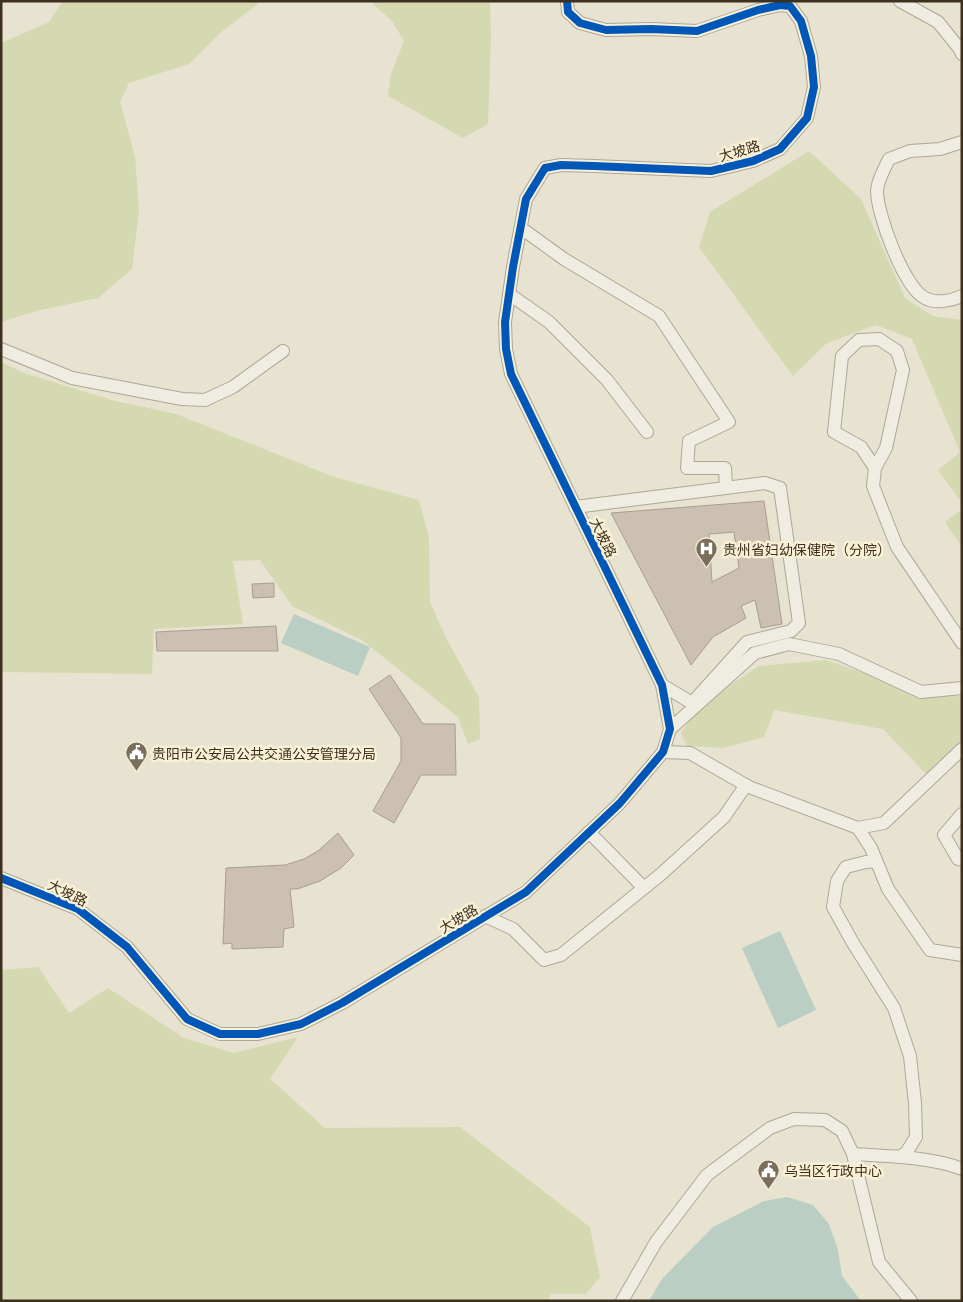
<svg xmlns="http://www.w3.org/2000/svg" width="963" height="1302" font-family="Literata,'Noto Sans SC',serif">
  <rect width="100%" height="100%" fill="#e8e2d0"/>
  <g fill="#d5d9b1">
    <path d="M 63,1 L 262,1 L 220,33 L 189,64 L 129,83 L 120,102 L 135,156 L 139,210 L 132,269 L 98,298 L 36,311 L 1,322 L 1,43 L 49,22 Z"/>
    <path d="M 370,1 L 490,1 L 491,37 L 488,124 L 463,138 L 388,96 L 391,74 L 404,41 L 392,21 Z"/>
    <path d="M 809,151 L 861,199 L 905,298 L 932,316 L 962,320 L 962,503 L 938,470 L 960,452 L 912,339 L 876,325 L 827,343 L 793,376 L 699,247 L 710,212 Z"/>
    <path d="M 1,362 L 24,373 L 115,401 L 176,414 L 334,477 L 419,500 L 429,538 L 430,602 L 447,640 L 479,697 L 480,739 L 468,744 L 458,717 L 362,640 L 292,606 L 260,560 L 233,561 L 243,624 L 154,629 L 152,674 L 1,672 Z"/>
    <path d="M 962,509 L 962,547 L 945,522 Z"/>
    <path d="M 826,660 L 933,697 L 962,696 L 962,740 L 928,776 L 883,729 L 774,710 L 764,737 L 723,748 L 687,746 L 681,733 L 699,706 L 759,666 Z"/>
    <path d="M 38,967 L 69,1013 L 108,988 L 184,1038 L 234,1053 L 298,1037 L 270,1079 L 325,1128 L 460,1127 L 590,1227 L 600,1277 L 586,1294 L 551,1294 L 547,1301 L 1,1301 L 1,970 Z"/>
  </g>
  <g fill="#bacec3">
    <path d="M 294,614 L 370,647 L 358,676 L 281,643 Z"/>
    <path d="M 780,931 L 816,1010 L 778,1028 L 742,948 Z"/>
    <path d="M 787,1197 L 813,1205 L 829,1224 L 838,1250 L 842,1276 L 861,1301 L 649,1301 L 662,1279 L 713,1227 L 764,1201 Z"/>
  </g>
  <g fill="#ccc0b0" stroke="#a99e8e" fill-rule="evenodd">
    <path d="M 764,501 L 782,624 L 761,628 L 755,600 L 741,606 L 746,618 L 713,637 L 691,665 L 611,513 ZM 734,532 L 739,568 L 712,582 L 709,534 Z"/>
    <path d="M 274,583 L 274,597 L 253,598 L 252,584 Z"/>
    <path d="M 276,626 L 278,651 L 157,651 L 156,632 Z"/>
    <path d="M 390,675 L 423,724 L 455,724 L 456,775 L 421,775 L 394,823 L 373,811 L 401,761 L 401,738 L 369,689 Z"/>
    <path d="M 338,833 L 354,855 L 341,868 L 320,881 L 297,889 L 290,889 L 294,927 L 284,929 L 283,947 L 232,949 L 232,943 L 223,944 L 226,868 L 285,865 L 304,859 L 318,851 Z"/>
  </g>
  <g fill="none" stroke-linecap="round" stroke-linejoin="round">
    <defs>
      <g id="minor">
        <path d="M 900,1 L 938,22 L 959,48 L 962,54"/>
        <path d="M 962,142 L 940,149 L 910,151 L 889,159 C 885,168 877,181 877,191 C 877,214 904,288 925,298 C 935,304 951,301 962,296"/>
        <path d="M 521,228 L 564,259 L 659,316 L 729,422 L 689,441 L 687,468 L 725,468 L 726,488"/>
        <path d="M 509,294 L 549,322 L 607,380 L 647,432"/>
        <path d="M 1,349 L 72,378 L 182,399 L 205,400 L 233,387 L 283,351"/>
        <path d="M 875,468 L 861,447 L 834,432 L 842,356 L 859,340 L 879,339 L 897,351 L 903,370 L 886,448 L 875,468 L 873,486 L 897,547 L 962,643"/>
        <path d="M 575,507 L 765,483 L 780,488 L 799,623 L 791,631 L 747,642 L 692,703 L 662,685"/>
        <path d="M 670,729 L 755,653 L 789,644 L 839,654 L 921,692 L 962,688"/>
        <path d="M 663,752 L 690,753 L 749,787 L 858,828 L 871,848 L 888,889 L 930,950 L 962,955"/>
        <path d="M 962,814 L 944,835 L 958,859 L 962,860"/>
        <path d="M 858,828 L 884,823 L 962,749"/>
        <path d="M 589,832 L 644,888"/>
        <path d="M 876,861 L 866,862 L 846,867 L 837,881 L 833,907 L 853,943 L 894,1008 L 910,1056 L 915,1103 L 916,1137 L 906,1153 L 899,1157"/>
        <path d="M 1,878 L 78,909 L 127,947 L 187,1019 L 220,1034 L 258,1034 L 301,1024 L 342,1003 L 526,892 L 620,803 L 663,752 L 670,729 L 662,685 L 511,374 L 506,349 L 505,322 L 513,267 L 526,199 L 545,168 L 561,165 L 594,166 L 711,171 L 753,161 L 780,149 L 807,118 L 814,87 L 811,56 L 801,21 L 790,6 L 780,5 L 758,10 L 697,31 L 651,29 L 606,30 L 580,23 L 568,12 L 567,1"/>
        <path d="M 485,916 L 513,929 L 544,960 L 561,955 L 660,875 L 724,817 L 746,785"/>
        <path d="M 853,1154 C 886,1156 932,1157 962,1169"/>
        <path d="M 622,1301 L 656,1242 L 707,1175 L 770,1128 L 794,1119 L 825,1120 L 842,1131 L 853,1154 L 879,1262 L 911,1301"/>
      </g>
    </defs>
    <use href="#minor" stroke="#ada798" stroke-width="14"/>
    <use href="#minor" stroke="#efece1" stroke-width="12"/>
    <defs>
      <path id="cycleway" d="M 1,878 L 78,909 L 127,947 L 187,1019 L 220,1034 L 258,1034 L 301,1024 L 342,1003 L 526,892 L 620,803 L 663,752 L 670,729 L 662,685 L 511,374 L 506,349 L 505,322 L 513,267 L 526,199 L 545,168 L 561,165 L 594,166 L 711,171 L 753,161 L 780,149 L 807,118 L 814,87 L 811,56 L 801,21 L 790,6 L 780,5 L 758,10 L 697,31 L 651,29 L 606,30 L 580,23 L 568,12 L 567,1"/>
    </defs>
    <use href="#cycleway" stroke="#f8f1d5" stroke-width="11"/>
    <use href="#cycleway" stroke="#0057b8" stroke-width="8"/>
  </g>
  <defs>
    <symbol id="hospital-pin" viewBox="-11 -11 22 30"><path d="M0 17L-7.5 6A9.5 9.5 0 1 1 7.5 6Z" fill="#7a6e5c" stroke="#f8f1d5"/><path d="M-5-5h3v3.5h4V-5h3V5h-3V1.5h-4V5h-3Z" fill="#fff"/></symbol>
    <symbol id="civic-pin" viewBox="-11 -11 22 30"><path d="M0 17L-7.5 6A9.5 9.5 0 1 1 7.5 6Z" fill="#7a6e5c" stroke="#f8f1d5"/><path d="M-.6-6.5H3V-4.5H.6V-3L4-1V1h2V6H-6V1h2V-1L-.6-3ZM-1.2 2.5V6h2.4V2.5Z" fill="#fff"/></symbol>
  </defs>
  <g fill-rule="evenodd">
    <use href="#hospital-pin" x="694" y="536" width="25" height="34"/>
    <use href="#civic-pin" x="124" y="740" width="25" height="34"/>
    <use href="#civic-pin" x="756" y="1158" width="25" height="34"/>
  </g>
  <g text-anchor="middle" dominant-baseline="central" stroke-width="5" stroke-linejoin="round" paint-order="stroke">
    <g font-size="14" fill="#3e301e" stroke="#f8f1d5">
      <text transform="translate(739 150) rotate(-16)">大坡路</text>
      <text transform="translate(604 537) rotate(64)">大坡路</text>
      <text transform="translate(68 892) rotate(26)">大坡路</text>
      <text transform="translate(458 918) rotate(-31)">大坡路</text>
    </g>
    <g font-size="14" fill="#3e301e" stroke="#f8f1d5" text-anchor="start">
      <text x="723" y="549">贵州省妇幼保健院（分院）</text>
      <text x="152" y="753">贵阳市公安局公共交通公安管理分局</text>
      <text x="784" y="1170">乌当区行政中心</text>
    </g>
  </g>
  <rect width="963" height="1302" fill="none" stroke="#3e301e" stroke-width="5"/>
</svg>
